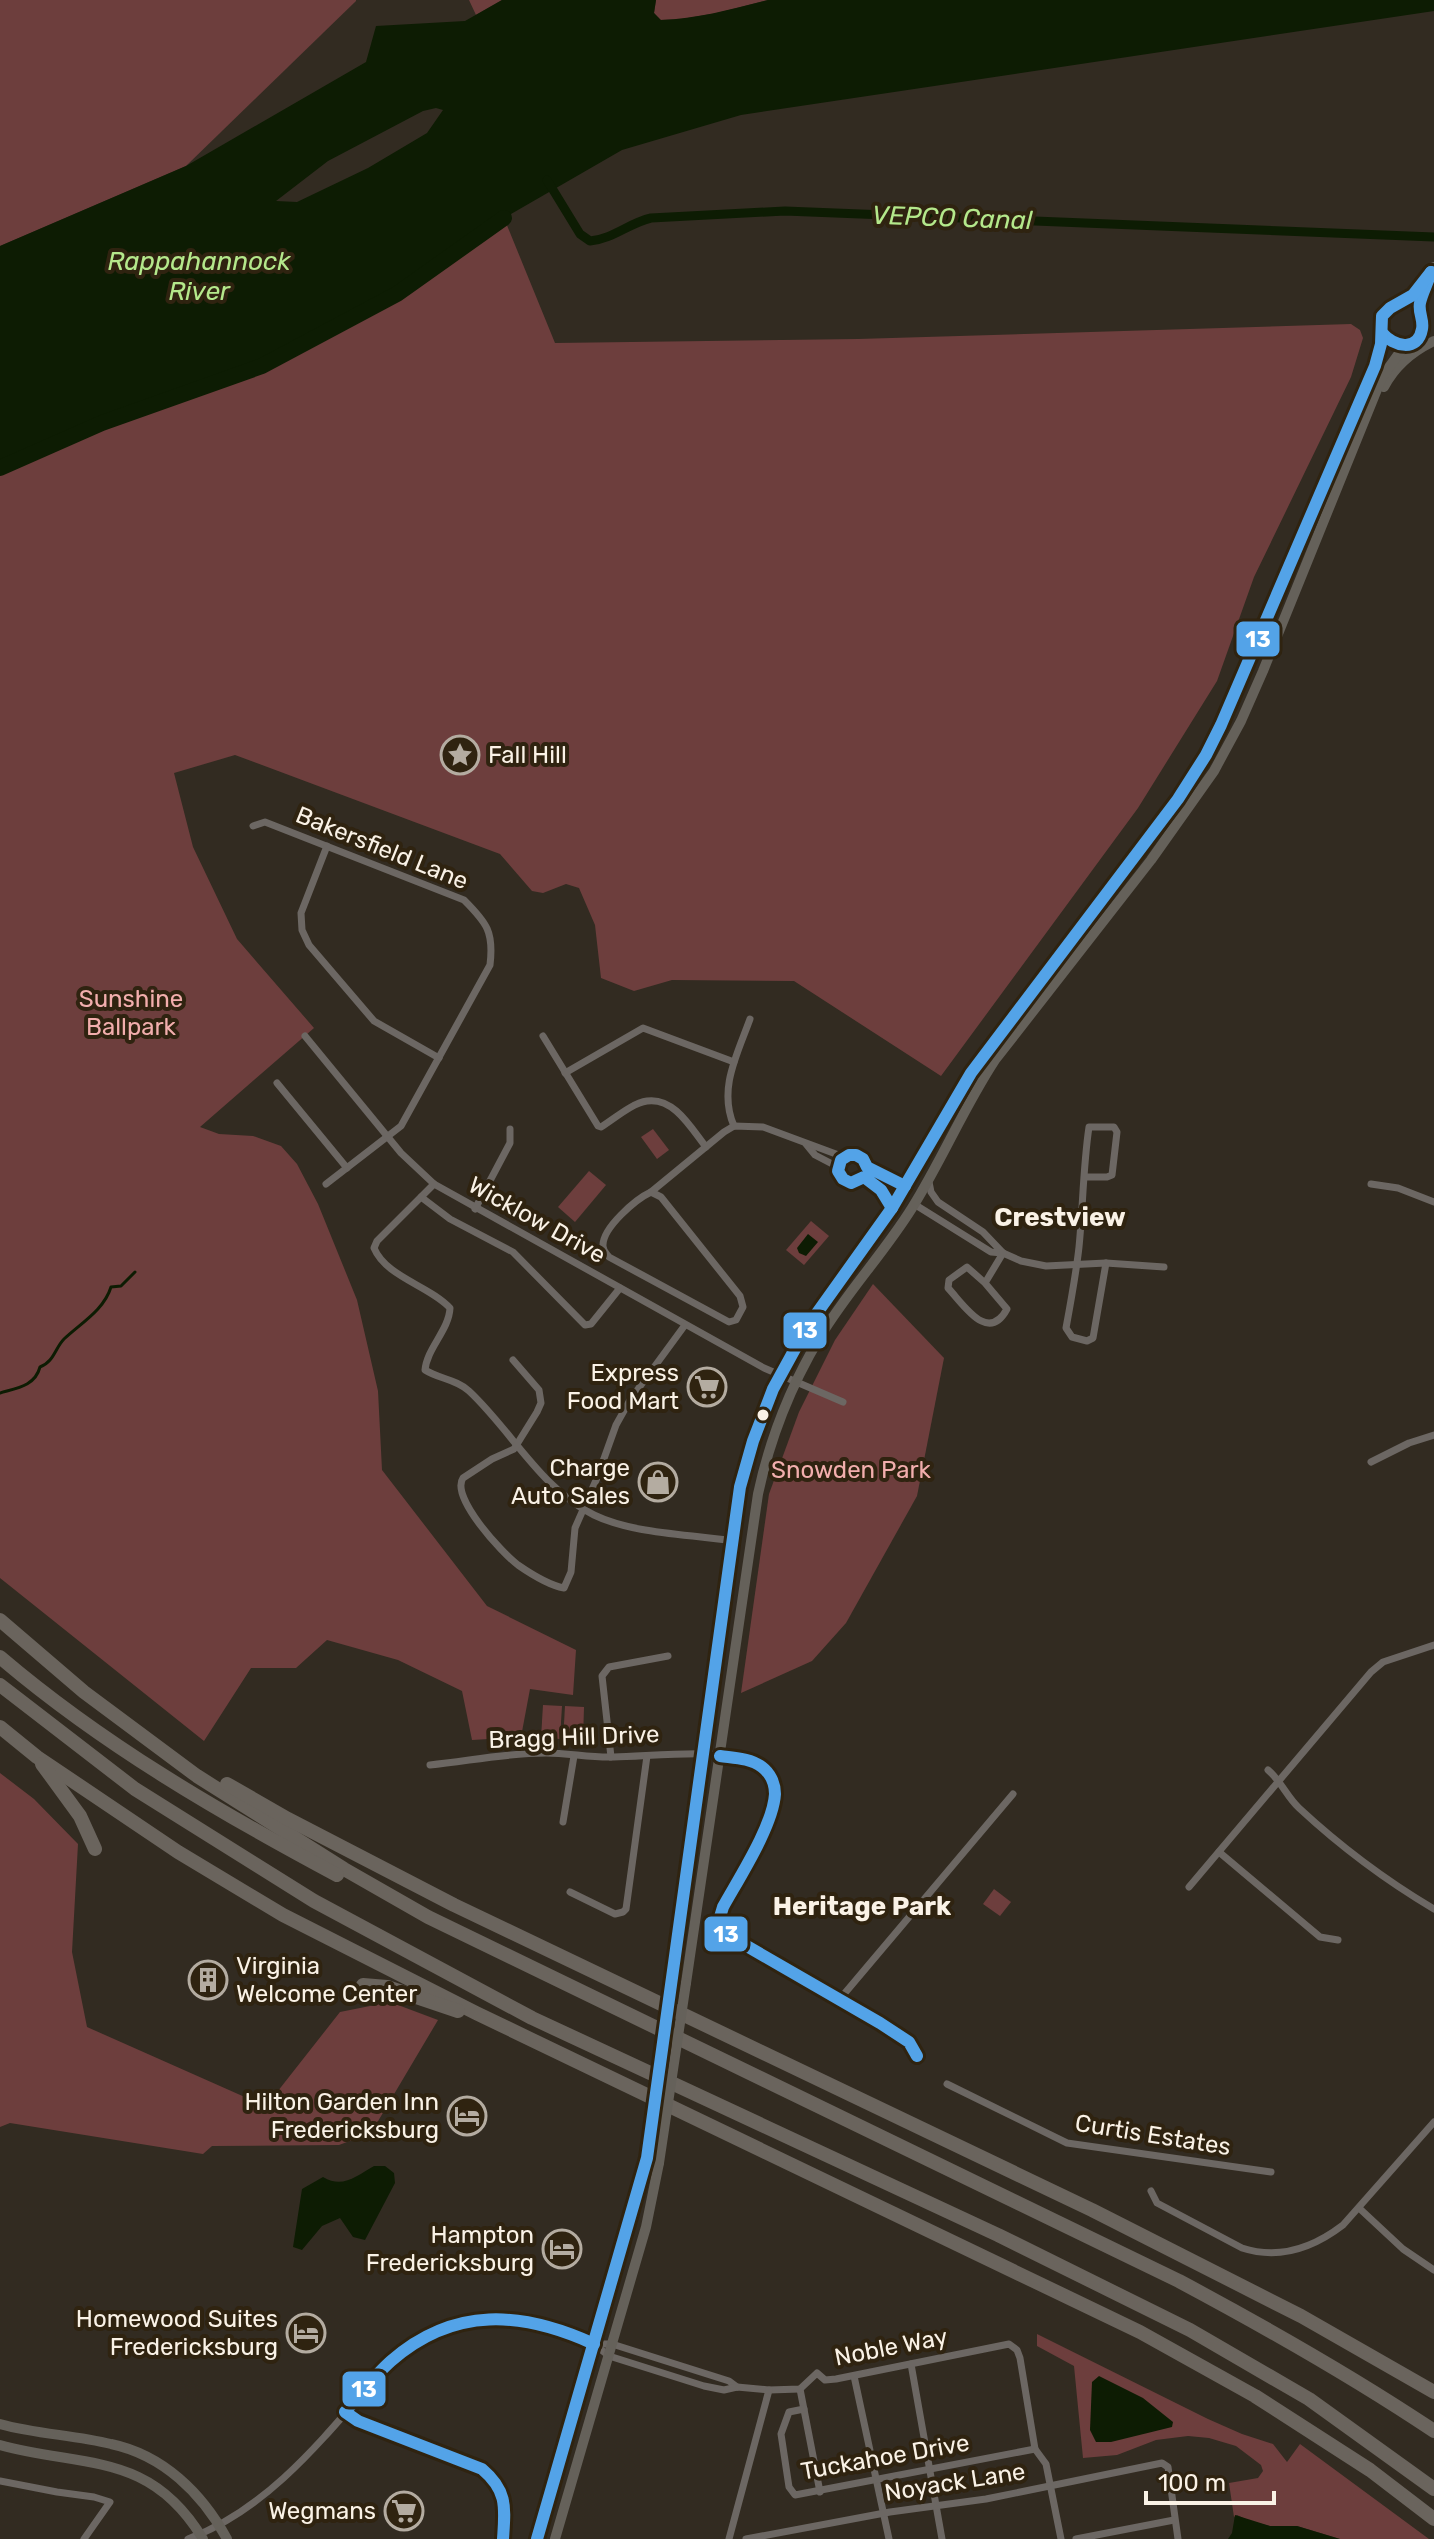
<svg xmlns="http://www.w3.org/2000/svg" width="1434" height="2539" font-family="Rubik,sans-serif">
  <rect width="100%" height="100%" fill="#322b21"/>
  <g fill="#6d3e3d">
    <path d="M 0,0 L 356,0 L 356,1 L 186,166 L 0,246 Z"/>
    <path d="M 469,0 L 502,0 L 476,15 Z"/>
    <path d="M 768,0 L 717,13 L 682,19 L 660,20 L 654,13 L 656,0 Z"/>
    <path d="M 504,218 L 555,343 L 858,339 L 1351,324 L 1360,330 L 1363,338 L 1351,377 L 1254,577 L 1217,681 L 1138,808 L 941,1076 L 794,981 L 672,980 L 634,991 L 601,978 L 595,925 L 579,888 L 566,884 L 543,893 L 532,891 L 500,854 L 235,755 L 174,773 L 193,847 L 237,939 L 314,1028 L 200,1127 L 219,1134 L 253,1136 L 281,1146 L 297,1164 L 318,1204 L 357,1300 L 378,1391 L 382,1470 L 487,1606 L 576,1650 L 573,1695 L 530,1689 L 521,1737 L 472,1740 L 462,1691 L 398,1660 L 327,1640 L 296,1668 L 251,1668 L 204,1741 L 0,1578 L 0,468 L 102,423 L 262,366 L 397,294 Z"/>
    <path d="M 653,1129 L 669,1150 L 657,1159 L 641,1137 Z"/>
    <path d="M 589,1171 L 606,1185 L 575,1222 L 558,1207 Z"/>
    <path d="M 811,1221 L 829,1236 L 804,1265 L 786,1250 Z"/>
    <path d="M 873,1284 L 944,1358 L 917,1496 L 846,1623 L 812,1661 L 741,1693 L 769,1494 L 799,1412 L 835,1340 Z"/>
    <path d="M 543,1705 L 562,1706 L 560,1739 L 541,1738 Z"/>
    <path d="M 565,1706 L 584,1707 L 583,1741 L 563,1740 Z"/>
    <path d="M 0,1773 L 34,1799 L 78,1844 L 72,1952 L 87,2027 L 247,2098 L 274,2096 L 340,2012 L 390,2002 L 438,2020 L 371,2133 L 339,2145 L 212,2146 L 203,2154 L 10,2123 L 0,2127 Z"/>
    <path d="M 994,1889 L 1011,1902 L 1000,1916 L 983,1904 Z"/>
    <path d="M 1037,2334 L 1208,2419 L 1242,2434 L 1273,2444 L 1287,2462 L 1300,2444 L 1429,2539 L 1340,2539 L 1297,2526 L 1270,2526 L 1250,2521 L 1237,2515 L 1234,2517 L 1229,2483 L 1258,2478 L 1263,2471 L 1261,2465 L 1236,2446 L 1209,2438 L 1188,2436 L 1156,2440 L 1117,2455 L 1083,2458 L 1074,2366 L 1037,2346 Z"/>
  </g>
  <g fill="#0d1c03" fill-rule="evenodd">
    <path d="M 502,0 L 656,0 L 654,13 L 661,20 C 697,19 732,9 768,0 L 1434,0 L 1434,11 L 741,115 L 622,150 L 504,218 L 397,294 L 262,366 L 102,423 L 0,468 L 0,246 L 186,166 L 366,62 L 376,26 L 465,21 ZM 436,108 L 443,110 L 427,133 L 368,168 L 297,202 L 276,201 L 328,161 L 423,111 Z"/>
    <path d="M 808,1234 L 818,1242 L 806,1256 L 799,1253 L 797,1248 Z"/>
    <path d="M 374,2166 L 385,2166 L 394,2173 L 395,2183 L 365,2240 L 353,2237 L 340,2218 L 322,2226 L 302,2250 L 293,2247 L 302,2189 L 323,2177 C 343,2189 356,2176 374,2166 Z"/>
    <path d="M 1099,2376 L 1143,2398 L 1173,2422 L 1172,2427 L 1111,2442 L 1096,2442 L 1090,2430 L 1092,2382 Z"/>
    <path d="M 1235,2515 L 1270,2526 L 1297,2526 L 1340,2539 L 1228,2539 L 1232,2533 Z"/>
  </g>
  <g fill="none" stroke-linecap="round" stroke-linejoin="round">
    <path stroke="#0d1c03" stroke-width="3" d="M 0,1393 C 17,1388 35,1386 40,1367 C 54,1362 55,1348 64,1339 C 81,1323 104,1310 111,1287 L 121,1286 L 135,1272"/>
    <path stroke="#0d1c03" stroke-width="9" d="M 547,180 L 580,234 L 590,241 C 613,239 629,223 651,218 L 785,211 L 1434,237"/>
    <path stroke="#0d1c03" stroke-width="16" d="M 0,468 L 102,423 L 262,366 L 397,294 L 504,218"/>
    <g stroke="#6c6763" stroke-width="7">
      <path d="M 253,826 L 265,822 L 464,900 C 487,923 494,932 490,965 L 401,1126 L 326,1184"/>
      <path d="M 327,846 L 301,913 L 302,930 L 309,945 L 374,1021 L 439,1058"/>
      <path d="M 305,1036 L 401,1153 L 434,1184 L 764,1368 L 843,1402"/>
      <path d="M 543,1036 L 598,1126 L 601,1127 C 614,1119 632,1103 647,1101 C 674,1097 691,1128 706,1147"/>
      <path d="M 565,1073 L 643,1028 L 734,1062"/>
      <path d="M 277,1083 L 347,1168"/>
      <path d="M 734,1126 C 718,1089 737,1055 750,1019"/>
      <path d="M 806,1144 L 815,1155 L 838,1167"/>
      <path d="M 867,1167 L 864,1177 L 856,1182 L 843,1179 C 837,1172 837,1164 844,1157 L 856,1155 L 863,1159 L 867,1167 L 905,1186"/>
      <path d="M 864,1177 L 883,1190 L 892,1208"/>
      <path d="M 1084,1177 L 1107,1177 L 1112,1175 L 1117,1132 L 1114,1127 L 1089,1127 C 1083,1167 1083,1207 1079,1247 C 1076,1274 1071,1301 1066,1328 L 1072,1337 L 1087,1341 L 1093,1338 L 1106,1263"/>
      <path d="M 929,1182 L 931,1192 L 938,1202 L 983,1232 L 1003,1253"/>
      <path d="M 434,1184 L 377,1241 L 374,1248 C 386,1277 430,1286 450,1308 C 449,1330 427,1348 425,1370 C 439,1379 456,1379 469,1391 C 511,1430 541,1489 594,1515 C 633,1534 689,1534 732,1541"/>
      <path d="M 1371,1184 L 1398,1188 L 1434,1202"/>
      <path d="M 651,1192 L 661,1197 L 740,1296 L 743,1307 L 736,1320 L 729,1322 L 609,1257 C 606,1253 603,1251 603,1246 C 602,1228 636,1199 651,1192 Z"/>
      <path d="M 651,1192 L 724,1132 L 734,1126 L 763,1127 L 844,1157"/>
      <path d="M 421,1197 L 450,1219 L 513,1252 L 585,1325 L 591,1324 L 620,1288"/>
      <path d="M 914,1204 L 991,1252 L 1003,1253 L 1021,1261 L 1046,1266 L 1106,1263 L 1164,1267"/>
      <path d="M 475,1209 L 510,1143 L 510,1129"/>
      <path d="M 985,1283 L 967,1267 L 949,1280 L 948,1288 C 964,1305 988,1344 1007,1309 L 985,1283 L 1003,1253"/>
      <path d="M 513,1360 L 539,1390 L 541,1403 L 537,1412 L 514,1449 L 492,1459 L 463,1478 C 450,1497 502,1553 518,1565 C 531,1574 548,1585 564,1588 L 571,1572 L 575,1528 L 597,1478 L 616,1425 L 630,1400 L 685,1325"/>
      <path d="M 1371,1462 L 1409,1443 L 1434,1435"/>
      <path d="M 611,1757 L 602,1676 L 609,1667 L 668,1656"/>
      <path d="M 430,1765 C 469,1761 507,1753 546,1753 C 569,1753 591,1758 614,1757 C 650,1757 731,1745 760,1766 C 778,1778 776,1798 770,1816 L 723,1907 L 720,1917 L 726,1934 L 880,2023 L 909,2042 L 917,2056"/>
      <path d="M 1268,1770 C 1281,1781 1287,1797 1299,1808 C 1341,1847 1385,1880 1434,1909"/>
      <path d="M 563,1822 L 574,1756"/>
      <path d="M 1219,1852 L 1320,1937 L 1338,1940"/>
      <path d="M 1189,1887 L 1371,1672 L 1383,1662 L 1434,1645"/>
      <path d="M 570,1892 L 615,1914 L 623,1912 L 626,1909 L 647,1756"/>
      <path d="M 839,2000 L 1013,1794"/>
      <path d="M 947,2084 L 1067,2143 L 1271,2172"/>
      <path d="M 1151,2191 L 1157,2203 L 1242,2248 C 1279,2260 1313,2248 1343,2225 L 1434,2122"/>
      <path d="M 1359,2208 L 1403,2249 L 1434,2270"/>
      <path d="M 596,2344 L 612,2344 L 729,2381 L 737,2387"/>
      <path d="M 911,2364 L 942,2539"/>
      <path d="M 854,2376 L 889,2539"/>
      <path d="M 800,2389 L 820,2492"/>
      <path d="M 804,2409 L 789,2412 L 781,2434 L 789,2487 L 795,2495 L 1035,2449"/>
      <path d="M 0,2481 L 57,2492 L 94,2497 L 110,2502 L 84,2539"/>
      <path d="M 188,2539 C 274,2507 331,2428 390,2362 L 432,2333 L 474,2320 L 509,2317 L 533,2320 L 557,2327 L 594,2344 L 609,2356 L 704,2386 L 724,2390 L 737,2387 L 769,2390 L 800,2389 L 817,2373 L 825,2380 L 836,2379 L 1009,2344 L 1017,2350 L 1020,2358 L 1035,2449 L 1046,2464 L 1061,2539"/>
      <path d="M 729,2539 L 769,2390"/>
      <path d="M 746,2539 L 890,2512 L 986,2499 L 1162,2463 L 1168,2467 L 1178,2539"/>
      <path d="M 1076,2539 L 1174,2520"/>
    </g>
    <g stroke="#65615a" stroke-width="10">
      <path d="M 1382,333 L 1395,345 L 1407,346"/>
      <path d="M 1384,387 C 1395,366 1413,351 1434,341"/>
      <path d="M 673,1978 L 740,1487 L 753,1441 L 773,1389 L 807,1327 L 892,1208 L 971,1073 L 1178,799 L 1206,755 L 1221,725 L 1375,366 L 1381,344 L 1382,316 L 1390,308 L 1413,295 L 1434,267"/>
      <path d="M 686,1983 L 758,1494 C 770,1438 790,1387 820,1337 C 847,1292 884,1253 912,1208 C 942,1160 964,1107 995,1060 L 1151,860 L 1214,771 L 1241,721 L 1263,671 L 1382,377 L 1400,352 L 1420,335 C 1423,326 1421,323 1419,315 C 1418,304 1424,291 1428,282"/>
      <path d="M 0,2424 C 36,2434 74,2435 111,2444 C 163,2455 202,2493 227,2539"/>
      <path d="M 0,2445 C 85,2468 150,2451 203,2539"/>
      <path d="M 537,2539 L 647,2158"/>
      <path d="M 555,2539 L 646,2227 L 659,2163"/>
    </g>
    <g stroke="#6a645d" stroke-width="14">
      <path d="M 0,1620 L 84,1692 L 197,1776 L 344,1869 L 428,1917 L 1179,2281 C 1267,2328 1352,2376 1434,2431"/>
      <path d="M 0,1657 C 102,1744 219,1812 337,1875"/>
      <path d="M 0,1685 L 135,1789 L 314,1901 L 532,2018 L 998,2235 L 1190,2330 L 1309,2399 L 1434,2489"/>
      <path d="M 0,1727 L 37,1757 L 178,1852 L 283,1915 L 476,2013 L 1140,2332 L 1255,2396 L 1370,2470 L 1434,2519"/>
      <path d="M 42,1764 L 80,1816 L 95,1849"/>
      <path d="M 227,1784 L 288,1819 L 454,1905 L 1092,2210 L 1301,2316 L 1434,2392"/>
      <path d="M 363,1985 L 387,1987 L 458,2011"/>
    </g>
    <g stroke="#65615a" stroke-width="10">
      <path d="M 647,2158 L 673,1978"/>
      <path d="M 659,2163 L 686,1983"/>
    </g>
    <defs>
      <g id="bus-1">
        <path d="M 1382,333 C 1393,346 1418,353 1422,329 C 1424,320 1418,312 1420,303 C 1422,293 1428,283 1431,272"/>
        <path d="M 892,1208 L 881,1190 L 864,1177 L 851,1183 L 843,1179 L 838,1171 L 841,1160 L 849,1155 L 856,1155 L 863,1159 L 867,1167 L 905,1186"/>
        <path d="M 720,1756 C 734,1758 750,1758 762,1767 C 770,1773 775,1783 775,1794 C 773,1826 739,1878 723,1907 L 720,1917 L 726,1934 L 880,2023 L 909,2042 L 917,2056"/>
        <path d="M 503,2539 C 505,2508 508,2491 482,2469 L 358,2421 L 345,2412 C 360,2395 374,2376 391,2361 C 454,2306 522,2311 594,2344"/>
        <path d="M 537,2539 L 647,2158 L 740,1487 L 753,1441 L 773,1389 L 807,1327 L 892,1208 L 971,1073 L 1178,799 L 1206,755 L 1221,725 L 1375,366 L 1381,344 L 1382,316 L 1390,308 L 1413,295 L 1431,272"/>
      </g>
    </defs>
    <use href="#bus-1" stroke="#2f2310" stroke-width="18"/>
    <use href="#bus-1" stroke="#53a3e8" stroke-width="12"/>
  </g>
  <defs>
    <symbol id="sight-ring" viewBox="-11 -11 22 22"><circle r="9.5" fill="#2f2310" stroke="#b4aca1" stroke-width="1.5"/><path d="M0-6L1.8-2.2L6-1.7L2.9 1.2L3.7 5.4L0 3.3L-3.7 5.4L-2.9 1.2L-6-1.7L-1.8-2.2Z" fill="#b4aca1"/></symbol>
    <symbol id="supermarket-ring" viewBox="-11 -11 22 22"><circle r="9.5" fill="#2f2310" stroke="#b4aca1" stroke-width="1.5"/><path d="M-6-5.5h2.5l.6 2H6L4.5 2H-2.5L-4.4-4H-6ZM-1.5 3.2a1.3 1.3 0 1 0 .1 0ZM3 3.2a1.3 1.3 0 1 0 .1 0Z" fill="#b4aca1"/></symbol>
    <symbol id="shop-ring" viewBox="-11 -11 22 22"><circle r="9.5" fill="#2f2310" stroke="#b4aca1" stroke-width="1.5"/><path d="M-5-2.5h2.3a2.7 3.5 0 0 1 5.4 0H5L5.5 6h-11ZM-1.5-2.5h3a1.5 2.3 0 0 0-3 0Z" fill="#b4aca1"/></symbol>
    <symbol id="building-ring" viewBox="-11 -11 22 22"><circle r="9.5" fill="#2f2310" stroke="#b4aca1" stroke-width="1.5"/><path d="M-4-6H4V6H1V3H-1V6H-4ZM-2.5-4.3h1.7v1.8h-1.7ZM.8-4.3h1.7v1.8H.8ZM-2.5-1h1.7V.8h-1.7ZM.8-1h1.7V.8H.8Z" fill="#b4aca1"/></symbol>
    <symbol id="hotel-ring" viewBox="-11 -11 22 22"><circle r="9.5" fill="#2f2310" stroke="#b4aca1" stroke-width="1.5"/><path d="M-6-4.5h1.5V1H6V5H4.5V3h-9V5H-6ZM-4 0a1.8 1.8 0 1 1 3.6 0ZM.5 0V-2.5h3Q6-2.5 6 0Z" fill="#b4aca1"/></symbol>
  </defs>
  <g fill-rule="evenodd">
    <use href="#sight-ring" x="438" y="733" width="44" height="44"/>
    <use href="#supermarket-ring" x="685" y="1365" width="44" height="44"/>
    <use href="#shop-ring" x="636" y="1460" width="44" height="44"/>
    <use href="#building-ring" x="186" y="1958" width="44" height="44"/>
    <use href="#hotel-ring" x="445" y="2094" width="44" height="44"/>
    <use href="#hotel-ring" x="540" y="2227" width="44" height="44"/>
    <use href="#hotel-ring" x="284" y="2311" width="44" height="44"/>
    <use href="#supermarket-ring" x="382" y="2489" width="44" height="44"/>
  </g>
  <circle fill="#faf2e6" stroke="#2f2310" stroke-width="3" cx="763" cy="1415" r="7"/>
  <g text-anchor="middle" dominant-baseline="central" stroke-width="8" stroke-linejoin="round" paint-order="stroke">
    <g font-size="24" fill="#faf2e6" stroke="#2f2310" text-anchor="end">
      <text x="488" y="755" text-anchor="start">Fall Hill</text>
      <text x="679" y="1373">Express<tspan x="679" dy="28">Food Mart</tspan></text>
      <text x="630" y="1468">Charge<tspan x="630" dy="28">Auto Sales</tspan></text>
      <text x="236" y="1966" text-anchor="start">Virginia<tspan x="236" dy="28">Welcome Center</tspan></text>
      <text x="439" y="2102">Hilton Garden Inn<tspan x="439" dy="28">Fredericksburg</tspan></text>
      <text x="534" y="2235">Hampton<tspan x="534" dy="28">Fredericksburg</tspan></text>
      <text x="278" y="2319">Homewood Suites<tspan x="278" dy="28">Fredericksburg</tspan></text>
      <text x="376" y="2511">Wegmans</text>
    </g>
    <g font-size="24" fill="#faf2e6" stroke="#2f2310">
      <text transform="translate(382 848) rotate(22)">Bakersfield Lane</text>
      <text transform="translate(537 1220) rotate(29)">Wicklow Drive</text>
      <text transform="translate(574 1737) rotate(-2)">Bragg Hill Drive</text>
      <text transform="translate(1153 2135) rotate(9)">Curtis Estates</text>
      <text transform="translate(891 2347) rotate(-11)">Noble Way</text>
      <text transform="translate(885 2457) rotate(-10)">Tuckahoe Drive</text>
      <text transform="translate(955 2482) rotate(-9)">Noyack Lane</text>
    </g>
    <g font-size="24" fill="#f2aead" stroke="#2f2310">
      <text x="131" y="999">Sunshine<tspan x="131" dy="28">Ballpark</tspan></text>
      <text x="851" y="1470">Snowden Park</text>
    </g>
    <g font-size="26" font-style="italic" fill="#b4e88b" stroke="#2f2310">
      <text transform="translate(952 218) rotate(2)">VEPCO Canal</text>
      <text x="199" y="261">Rappahannock<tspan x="199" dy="30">River</tspan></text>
    </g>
    <g font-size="26" font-weight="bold" fill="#faf2e6" stroke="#2f2310">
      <text x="1060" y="1217">Crestview</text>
      <text x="862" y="1906">Heritage Park</text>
    </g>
  </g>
  <g stroke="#2f2310" stroke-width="3">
    <rect x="1235" y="620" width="46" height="38" rx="8" fill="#53a3e8"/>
    <rect x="782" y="1311" width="46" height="39" rx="8" fill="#53a3e8"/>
    <rect x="703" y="1915" width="46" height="38" rx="8" fill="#53a3e8"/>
    <rect x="341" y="2370" width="46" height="38" rx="8" fill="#53a3e8"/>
  </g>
  <g font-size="22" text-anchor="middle" font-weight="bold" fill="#fff">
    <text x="1258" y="647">13</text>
    <text x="805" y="1338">13</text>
    <text x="726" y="1942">13</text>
    <text x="364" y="2397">13</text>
  </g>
  <path d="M1146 2491v12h128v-12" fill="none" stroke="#faf2e6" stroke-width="4"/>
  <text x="1158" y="2491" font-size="24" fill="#faf2e6" stroke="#2f2310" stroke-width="6" paint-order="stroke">100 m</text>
</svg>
